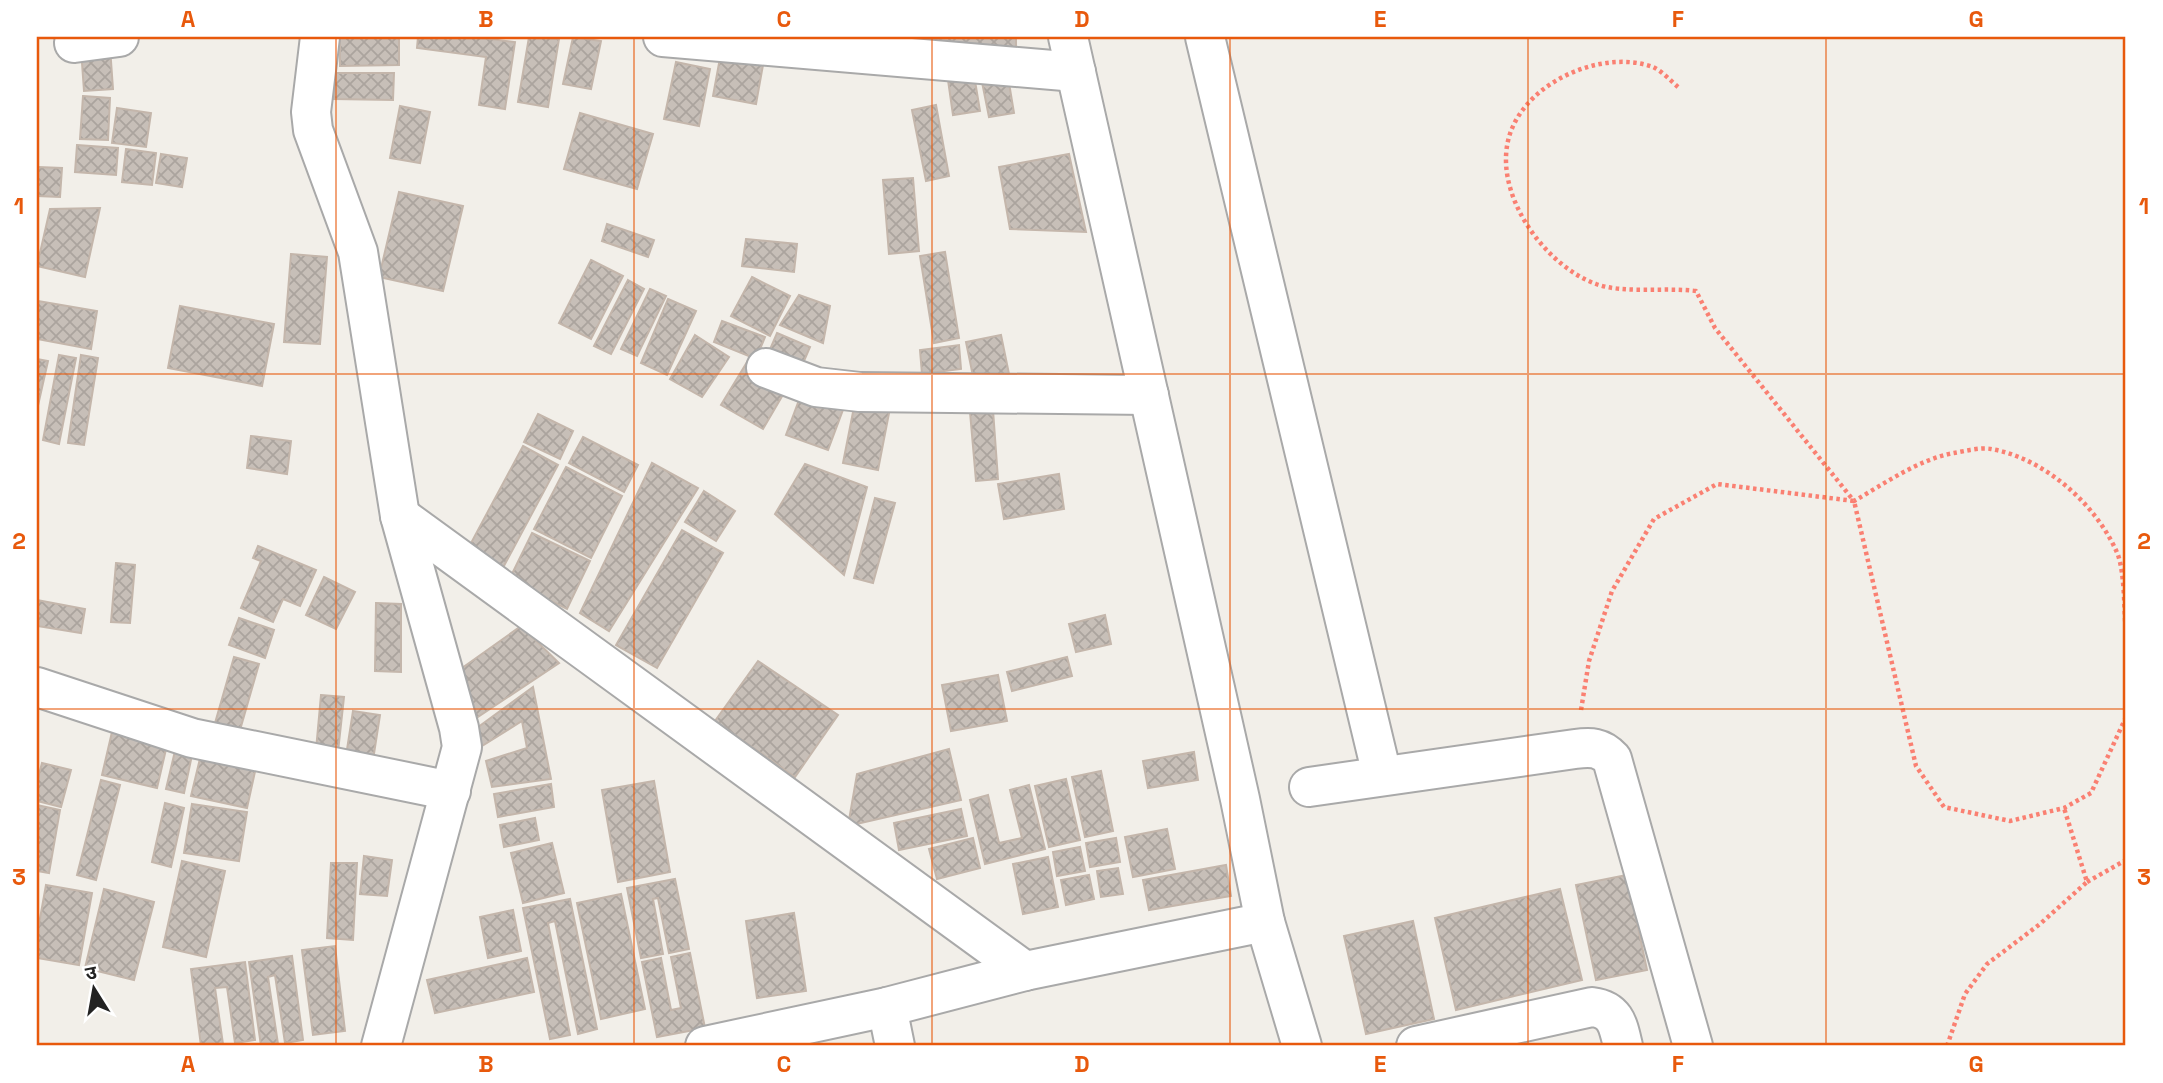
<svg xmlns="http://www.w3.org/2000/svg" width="2163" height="1083" font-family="'Space Grotesk','Noto Sans Devanagari',sans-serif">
  <defs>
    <pattern id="building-cross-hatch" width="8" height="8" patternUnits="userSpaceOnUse" patternTransform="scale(1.75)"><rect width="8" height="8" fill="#c7bfb8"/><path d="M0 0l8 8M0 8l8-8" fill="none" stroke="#aba49e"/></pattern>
  </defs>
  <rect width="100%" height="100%" fill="#f2efe9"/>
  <g fill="url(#building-cross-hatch)" stroke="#c4b6ab" stroke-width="2">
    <path d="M 340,37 L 399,37 L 399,65 L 340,66 Z"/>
    <path d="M 418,37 L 474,37 L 515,42 L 505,109 L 479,105 L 486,57 L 417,48 Z"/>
    <path d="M 529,37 L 559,39 L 548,107 L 518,102 Z"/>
    <path d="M 573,37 L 601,41 L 591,89 L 563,84 Z"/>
    <path d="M 901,37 L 1016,37 L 1016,49 L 900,47 Z"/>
    <path d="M 110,47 L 113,89 L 84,91 L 81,49 Z"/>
    <path d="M 720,58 L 763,65 L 756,104 L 713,96 Z"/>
    <path d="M 676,62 L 710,69 L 699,126 L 664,119 Z"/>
    <path d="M 334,73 L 394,73 L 393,100 L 334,99 Z"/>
    <path d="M 974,75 L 980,111 L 953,115 L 948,80 Z"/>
    <path d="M 1008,77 L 1014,113 L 989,117 L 982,82 Z"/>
    <path d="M 83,96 L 110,98 L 108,140 L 80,139 Z"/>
    <path d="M 936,105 L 949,176 L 926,181 L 912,110 Z"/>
    <path d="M 400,106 L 430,112 L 420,163 L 390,158 Z"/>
    <path d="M 117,108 L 151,113 L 146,147 L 112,143 Z"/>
    <path d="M 580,113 L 653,134 L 637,189 L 564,169 Z"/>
    <path d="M 77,145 L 118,148 L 116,175 L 75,172 Z"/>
    <path d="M 126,149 L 156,153 L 152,185 L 122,182 Z"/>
    <path d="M 161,154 L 187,158 L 182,187 L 156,183 Z"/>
    <path d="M 1069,154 L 1086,232 L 1010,229 L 999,167 Z"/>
    <path d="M 38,167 L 62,168 L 60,197 L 37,196 Z"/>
    <path d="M 913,178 L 919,251 L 889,254 L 883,180 Z"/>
    <path d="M 399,192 L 463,206 L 443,291 L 379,277 Z"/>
    <path d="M 100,208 L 85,277 L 37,266 L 50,209 Z"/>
    <path d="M 607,224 L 654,240 L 648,257 L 602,241 Z"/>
    <path d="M 746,239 L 797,244 L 794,272 L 742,266 Z"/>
    <path d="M 945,252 L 959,338 L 934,343 L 920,256 Z"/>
    <path d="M 291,254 L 327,257 L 320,344 L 284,342 Z"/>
    <path d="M 591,260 L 623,276 L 591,339 L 559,323 Z"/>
    <path d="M 752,277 L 790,296 L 770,336 L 731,316 Z"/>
    <path d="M 628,280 L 644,289 L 611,354 L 594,346 Z"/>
    <path d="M 650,289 L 666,296 L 637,356 L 621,349 Z"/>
    <path d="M 799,295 L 830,306 L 823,343 L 780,325 Z"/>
    <path d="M 668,299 L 696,311 L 667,375 L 641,363 Z"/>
    <path d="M 38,301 L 97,311 L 91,349 L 37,339 Z"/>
    <path d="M 180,306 L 274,324 L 262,386 L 168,368 Z"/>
    <path d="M 722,321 L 765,337 L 756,359 L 714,342 Z"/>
    <path d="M 777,333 L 810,347 L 798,375 L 765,361 Z"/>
    <path d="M 695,335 L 729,357 L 702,397 L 670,379 Z"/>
    <path d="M 1001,335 L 1009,374 L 974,381 L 966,342 Z"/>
    <path d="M 959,345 L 961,369 L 922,374 L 920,350 Z"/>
    <path d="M 59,355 L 76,358 L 59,444 L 43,440 Z"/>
    <path d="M 81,355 L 98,358 L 84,445 L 68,443 Z"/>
    <path d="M 37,359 L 48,361 L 37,410 Z"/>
    <path d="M 747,362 L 788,386 L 763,429 L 721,405 Z"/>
    <path d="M 802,392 L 844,407 L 828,450 L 786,435 Z"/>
    <path d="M 855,402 L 890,408 L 878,470 L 843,463 Z"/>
    <path d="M 993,410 L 998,479 L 976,481 L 970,412 Z"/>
    <path d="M 538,414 L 573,431 L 560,459 L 524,442 Z"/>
    <path d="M 251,436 L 291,441 L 287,474 L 247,468 Z"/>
    <path d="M 583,437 L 638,465 L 624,492 L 569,463 Z"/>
    <path d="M 523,446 L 558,465 L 498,577 L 463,558 Z"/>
    <path d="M 652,463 L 698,488 L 609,631 L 580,613 Z"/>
    <path d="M 805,464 L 867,487 L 844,575 L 775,514 Z"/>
    <path d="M 566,467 L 622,496 L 591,558 L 534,529 Z"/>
    <path d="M 1059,474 L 1064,509 L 1004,519 L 998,484 Z"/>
    <path d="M 704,491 L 735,511 L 716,541 L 685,522 Z"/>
    <path d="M 875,498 L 895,503 L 873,583 L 854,578 Z"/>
    <path d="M 682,530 L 723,553 L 657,668 L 616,645 Z"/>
    <path d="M 532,533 L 590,561 L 567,609 L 509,580 Z"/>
    <path d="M 258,546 L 316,570 L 300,606 L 283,599 L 273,622 L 241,608 L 261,561 L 253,558 Z"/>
    <path d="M 116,563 L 135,565 L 130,623 L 111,622 Z"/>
    <path d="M 324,577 L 355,592 L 336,629 L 306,615 Z"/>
    <path d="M 37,600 L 85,609 L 81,633 L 37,626 Z"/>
    <path d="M 376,603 L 401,604 L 401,672 L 375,671 Z"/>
    <path d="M 1105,615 L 1111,644 L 1076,652 L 1069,624 Z"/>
    <path d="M 239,618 L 274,630 L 265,658 L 229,645 Z"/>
    <path d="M 521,626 L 559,663 L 472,721 L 458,671 Z"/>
    <path d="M 234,657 L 259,664 L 238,737 L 213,730 Z"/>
    <path d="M 1067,657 L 1072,676 L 1012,691 L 1007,672 Z"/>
    <path d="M 758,661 L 838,715 L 795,777 L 715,721 Z"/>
    <path d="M 998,675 L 1007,721 L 951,731 L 942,685 Z"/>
    <path d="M 533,687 L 551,779 L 492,787 L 486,761 L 527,748 L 522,721 L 482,746 L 477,728 Z"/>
    <path d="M 321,695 L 344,697 L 338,752 L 316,750 Z"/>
    <path d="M 353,711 L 380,715 L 373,760 L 346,756 Z"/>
    <path d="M 112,732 L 167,745 L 157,788 L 102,775 Z"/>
    <path d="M 203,746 L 258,758 L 247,808 L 191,796 Z"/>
    <path d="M 949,749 L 961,800 L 848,826 L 857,774 Z"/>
    <path d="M 175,751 L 192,755 L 184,793 L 166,789 Z"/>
    <path d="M 1194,752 L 1198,780 L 1148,788 L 1143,761 Z"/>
    <path d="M 42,763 L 71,770 L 61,807 L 37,801 L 37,782 Z"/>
    <path d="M 1101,771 L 1113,831 L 1085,837 L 1072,777 Z"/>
    <path d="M 1066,779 L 1080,840 L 1049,847 L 1035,786 Z"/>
    <path d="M 101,780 L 120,785 L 96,880 L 77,875 Z"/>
    <path d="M 654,781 L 670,872 L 618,882 L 602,790 Z"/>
    <path d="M 551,784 L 554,807 L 498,817 L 494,794 Z"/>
    <path d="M 1029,785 L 1045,849 L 985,864 L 970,800 L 988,795 L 999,843 L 1022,838 L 1010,790 Z"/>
    <path d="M 165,803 L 184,808 L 171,867 L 152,862 Z"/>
    <path d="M 192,804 L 247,812 L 239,861 L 184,853 Z"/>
    <path d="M 37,805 L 60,810 L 49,873 L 37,871 Z"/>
    <path d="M 961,809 L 967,836 L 899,850 L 894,823 Z"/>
    <path d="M 535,818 L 539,840 L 504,847 L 500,825 Z"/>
    <path d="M 1167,829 L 1175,869 L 1133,877 L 1125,837 Z"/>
    <path d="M 973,838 L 980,868 L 937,879 L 929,849 Z"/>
    <path d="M 1116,838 L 1120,862 L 1090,867 L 1086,843 Z"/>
    <path d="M 552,843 L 564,893 L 523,903 L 511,853 Z"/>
    <path d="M 1080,847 L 1085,871 L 1057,876 L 1053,852 Z"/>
    <path d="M 364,856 L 392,860 L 387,896 L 360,894 Z"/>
    <path d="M 1048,857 L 1058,907 L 1023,914 L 1013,864 Z"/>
    <path d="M 182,861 L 225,871 L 206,957 L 163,947 Z"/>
    <path d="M 331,863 L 357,863 L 353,940 L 327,938 Z"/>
    <path d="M 1226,865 L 1231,896 L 1149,910 L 1143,880 Z"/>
    <path d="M 1118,868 L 1123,894 L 1101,897 L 1097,871 Z"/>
    <path d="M 1089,875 L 1094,899 L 1066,905 L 1061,880 Z"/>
    <path d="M 1627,875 L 1647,970 L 1596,980 L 1576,885 Z"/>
    <path d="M 675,879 L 689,949 L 669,953 L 658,898 L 653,899 L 663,954 L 641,958 L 627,888 Z"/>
    <path d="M 46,885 L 92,893 L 79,965 L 37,958 L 37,935 Z"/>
    <path d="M 104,889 L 154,902 L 134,980 L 85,968 Z"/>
    <path d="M 1560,889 L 1582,980 L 1456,1010 L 1435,918 Z"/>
    <path d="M 621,894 L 645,1009 L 601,1019 L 577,903 Z"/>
    <path d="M 570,899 L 597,1029 L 578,1034 L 555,921 L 548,923 L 570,1035 L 550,1039 L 523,908 Z"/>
    <path d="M 513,910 L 521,951 L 488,958 L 480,917 Z"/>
    <path d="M 794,913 L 806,991 L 757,998 L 746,921 Z"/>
    <path d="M 1413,921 L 1434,1019 L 1366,1034 L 1344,936 Z"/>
    <path d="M 335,946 L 345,1031 L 313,1035 L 302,950 Z"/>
    <path d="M 690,953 L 705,1028 L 657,1037 L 642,962 L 661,958 L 671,1010 L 681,1008 L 671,957 Z"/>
    <path d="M 292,956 L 303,1040 L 285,1043 L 275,975 L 268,977 L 278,1044 L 261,1046 L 249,962 Z"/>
    <path d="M 527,958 L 534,992 L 435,1013 L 427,980 Z"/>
    <path d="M 245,962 L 255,1040 L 235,1043 L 227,987 L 215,988 L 223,1044 L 201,1046 L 191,969 Z"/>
  </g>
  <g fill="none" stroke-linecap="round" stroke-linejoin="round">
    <defs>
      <g id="minor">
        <path d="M 320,37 L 311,112 L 313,130 L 358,252 L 400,516 L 459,728 L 462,747 L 381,1046"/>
        <path d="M 663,37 L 1076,72"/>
        <path d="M 1068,37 L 1240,799 L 1265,922 L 1302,1046"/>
        <path d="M 1205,37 L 1382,775"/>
        <path d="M 74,43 L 119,37"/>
        <path d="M 766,368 L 816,387 L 860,392 L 1149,395"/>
        <path d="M 400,516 L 1025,971"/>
        <path d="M 37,687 L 192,738 L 451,791"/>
        <path d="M 1309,787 L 1575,749 C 1591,747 1601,747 1612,759 L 1693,1046"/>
        <path d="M 887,1007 L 895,1046"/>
        <path d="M 705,1046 L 887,1007 L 1025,971 L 1265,922"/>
        <path d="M 1416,1046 L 1592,1007 C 1616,1010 1618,1025 1623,1046"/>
      </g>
    </defs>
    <use href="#minor" stroke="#a9a9a9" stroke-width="42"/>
    <g stroke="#fa8072" stroke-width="4.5" stroke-dasharray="3.5 3.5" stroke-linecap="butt">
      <path d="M 1678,87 C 1671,81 1662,71 1653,67 C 1604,49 1530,80 1511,131 C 1489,189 1543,265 1596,284 C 1624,294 1664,287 1696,291 L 1715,328 L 1854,501 C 1884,484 1919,459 1954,453 C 1965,451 1981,447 1991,449 C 2045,458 2098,506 2118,555 C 2125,575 2124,613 2126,635"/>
      <path d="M 1581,710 L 1589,661 L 1612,591 L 1654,519 L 1717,484 L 1854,501 L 1916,766 L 1944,807 L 2010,821 L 2064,808 L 2091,793 L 2126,717"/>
      <path d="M 2087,882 L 2126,860"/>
      <path d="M 1947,1046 L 1965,994 L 1987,964 L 2040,924 L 2087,882 L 2064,808"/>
    </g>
    <use href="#minor" stroke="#fff" stroke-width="38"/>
  </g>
  <path fill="none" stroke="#e8590c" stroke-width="2" stroke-opacity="0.55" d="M 336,37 L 336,1046M 634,37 L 634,1046M 932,37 L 932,1046M 1230,37 L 1230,1046M 1528,37 L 1528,1046M 1826,37 L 1826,1046M 37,374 L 2126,374M 37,709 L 2126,709"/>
  <rect width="2163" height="1083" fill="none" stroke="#ffffff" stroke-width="77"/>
  <g transform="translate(94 989) rotate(349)" stroke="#ffffff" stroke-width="5" paint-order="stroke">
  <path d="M0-5L12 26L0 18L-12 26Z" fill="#222222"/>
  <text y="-10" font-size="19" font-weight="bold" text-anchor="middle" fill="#222222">उ</text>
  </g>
  <rect x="38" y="38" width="2086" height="1006" fill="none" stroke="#e8590c" stroke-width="2.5"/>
  <g font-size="23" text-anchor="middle" font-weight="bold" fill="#e8590c">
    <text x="188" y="27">A</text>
    <text x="486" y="27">B</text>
    <text x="784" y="27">C</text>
    <text x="1082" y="27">D</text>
    <text x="1380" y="27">E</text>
    <text x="1678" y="27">F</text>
    <text x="1976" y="27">G</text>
    <text x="19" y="214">1</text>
    <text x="2144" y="214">1</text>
    <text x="19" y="549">2</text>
    <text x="2144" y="549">2</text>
    <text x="19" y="885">3</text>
    <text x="2144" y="885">3</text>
    <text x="188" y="1072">A</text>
    <text x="486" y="1072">B</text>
    <text x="784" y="1072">C</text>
    <text x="1082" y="1072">D</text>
    <text x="1380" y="1072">E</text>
    <text x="1678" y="1072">F</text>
    <text x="1976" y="1072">G</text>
  </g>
</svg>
